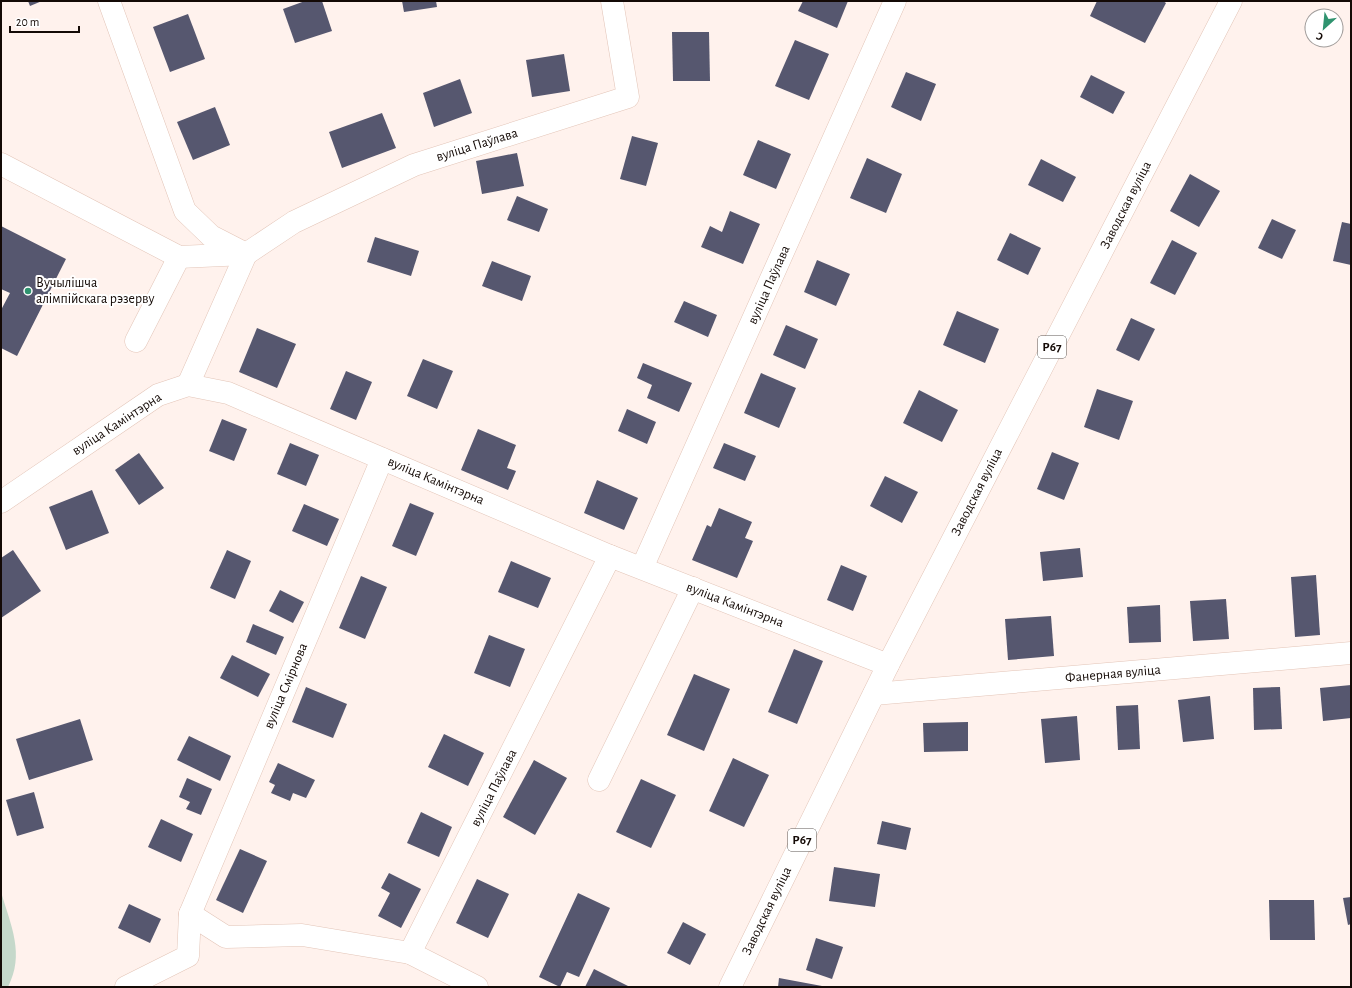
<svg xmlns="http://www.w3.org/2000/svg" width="1352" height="988" font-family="'Alegreya Sans',sans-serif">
  <rect width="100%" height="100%" fill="#fff2ed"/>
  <path fill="#c5d8ca" d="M 1,892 C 11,926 25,954 8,987 L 1,987 Z"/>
  <g fill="#56576f">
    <path d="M 28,1 L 42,1 L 30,6 Z"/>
    <path d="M 305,1 L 322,1 L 332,31 L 295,43 L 283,9 Z"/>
    <path d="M 402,1 L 436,1 L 437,7 L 404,12 Z"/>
    <path d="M 803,1 L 848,1 L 837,28 L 798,11 Z"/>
    <path d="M 1097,1 L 1163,1 L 1166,3 L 1145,43 L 1090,16 Z"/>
    <path d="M 188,14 L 205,59 L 170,72 L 153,27 Z"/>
    <path d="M 672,32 L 709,32 L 710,81 L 673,81 Z"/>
    <path d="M 795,40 L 829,54 L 809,100 L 775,86 Z"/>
    <path d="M 564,54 L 570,91 L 532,97 L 526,60 Z"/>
    <path d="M 906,72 L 936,84 L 921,121 L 891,107 Z"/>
    <path d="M 1091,75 L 1125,92 L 1113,114 L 1080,97 Z"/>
    <path d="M 460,79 L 472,113 L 434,127 L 423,93 Z"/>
    <path d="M 215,107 L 230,145 L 193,160 L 177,122 Z"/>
    <path d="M 382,113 L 396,148 L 342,168 L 329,132 Z"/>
    <path d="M 632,136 L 658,143 L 646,186 L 620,179 Z"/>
    <path d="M 758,140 L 791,154 L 776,189 L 743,175 Z"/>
    <path d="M 517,153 L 524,186 L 482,194 L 476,161 Z"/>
    <path d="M 867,158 L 902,174 L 886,213 L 850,198 Z"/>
    <path d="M 1041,159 L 1076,177 L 1063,202 L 1028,185 Z"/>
    <path d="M 1190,174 L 1220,191 L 1199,227 L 1170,211 Z"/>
    <path d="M 517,196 L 548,209 L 539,232 L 507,220 Z"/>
    <path d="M 730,211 L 760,224 L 743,264 L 701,247 L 710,226 L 722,232 Z"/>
    <path d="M 1272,219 L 1296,230 L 1282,259 L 1258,248 Z"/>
    <path d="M 1342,222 L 1351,224 L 1351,265 L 1333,261 Z"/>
    <path d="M 1,226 L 66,259 L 17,356 L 1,348 L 1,310 L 10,293 L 1,289 Z"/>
    <path d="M 1010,233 L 1041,248 L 1028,275 L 997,260 Z"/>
    <path d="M 375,237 L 419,251 L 411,276 L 367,262 Z"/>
    <path d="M 1172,240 L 1197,253 L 1175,295 L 1150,283 Z"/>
    <path d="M 817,260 L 850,274 L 836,306 L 804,292 Z"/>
    <path d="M 492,261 L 531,276 L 522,301 L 482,286 Z"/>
    <path d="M 684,301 L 717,315 L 708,337 L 674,322 Z"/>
    <path d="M 957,311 L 999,329 L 985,363 L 943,345 Z"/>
    <path d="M 1131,318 L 1155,329 L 1139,361 L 1116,350 Z"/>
    <path d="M 786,325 L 818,339 L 805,369 L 773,355 Z"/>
    <path d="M 257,328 L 296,344 L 277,388 L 239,372 Z"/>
    <path d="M 423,359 L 453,371 L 437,409 L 407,396 Z"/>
    <path d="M 643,363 L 692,383 L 679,412 L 647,398 L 652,385 L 637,378 Z"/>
    <path d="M 346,371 L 372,382 L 356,420 L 330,409 Z"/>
    <path d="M 761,373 L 796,388 L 779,428 L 744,413 Z"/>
    <path d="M 1097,389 L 1133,401 L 1119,440 L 1084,427 Z"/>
    <path d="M 919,390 L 958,410 L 942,442 L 903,423 Z"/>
    <path d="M 627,409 L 656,422 L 647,444 L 618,431 Z"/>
    <path d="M 222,419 L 247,429 L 234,461 L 209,451 Z"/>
    <path d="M 478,429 L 516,445 L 507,468 L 516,471 L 508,490 L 461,470 Z"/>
    <path d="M 290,443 L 319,455 L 306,486 L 277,474 Z"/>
    <path d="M 724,443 L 756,456 L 745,481 L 713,468 Z"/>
    <path d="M 1052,452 L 1079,463 L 1064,500 L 1037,489 Z"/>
    <path d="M 139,453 L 164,488 L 139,505 L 115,470 Z"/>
    <path d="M 885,476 L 918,492 L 902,523 L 870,506 Z"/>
    <path d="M 597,480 L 638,498 L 624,530 L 584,513 Z"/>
    <path d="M 92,490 L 109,533 L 66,550 L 49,507 Z"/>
    <path d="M 410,503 L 434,513 L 416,556 L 392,546 Z"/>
    <path d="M 304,504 L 339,519 L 327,546 L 292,531 Z"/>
    <path d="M 719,508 L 752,522 L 745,538 L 753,541 L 737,578 L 692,560 L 707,525 L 711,527 Z"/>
    <path d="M 1080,548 L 1083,577 L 1043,581 L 1040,552 Z"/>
    <path d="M 13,550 L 41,591 L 1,618 L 1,558 Z"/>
    <path d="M 227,550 L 251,561 L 235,599 L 210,588 Z"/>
    <path d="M 511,561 L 551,578 L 538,608 L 498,592 Z"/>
    <path d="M 841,565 L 867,576 L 853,611 L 827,600 Z"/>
    <path d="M 1316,575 L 1320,635 L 1295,637 L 1291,577 Z"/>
    <path d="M 361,576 L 387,587 L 365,639 L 339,628 Z"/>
    <path d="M 280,590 L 304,602 L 293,623 L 269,611 Z"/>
    <path d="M 1226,599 L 1229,639 L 1193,641 L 1190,601 Z"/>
    <path d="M 1160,605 L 1161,642 L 1129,643 L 1127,607 Z"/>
    <path d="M 1051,616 L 1054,656 L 1008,660 L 1005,619 Z"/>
    <path d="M 253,624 L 284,637 L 276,655 L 246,642 Z"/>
    <path d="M 489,635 L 525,649 L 510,687 L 474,673 Z"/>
    <path d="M 794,649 L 823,661 L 797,724 L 768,712 Z"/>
    <path d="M 232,655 L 270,674 L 258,697 L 220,678 Z"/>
    <path d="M 694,674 L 730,689 L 704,751 L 667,735 Z"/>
    <path d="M 1351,685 L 1351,718 L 1323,721 L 1320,688 Z"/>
    <path d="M 306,687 L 347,704 L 333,738 L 292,722 Z"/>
    <path d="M 1280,687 L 1282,729 L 1254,730 L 1253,688 Z"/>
    <path d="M 1210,696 L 1214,739 L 1183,742 L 1178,700 Z"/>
    <path d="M 1138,705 L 1140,749 L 1118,750 L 1116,706 Z"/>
    <path d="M 1077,716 L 1080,760 L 1045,763 L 1041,719 Z"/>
    <path d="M 80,719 L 93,760 L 29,780 L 16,739 Z"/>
    <path d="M 968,722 L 968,751 L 924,752 L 923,723 Z"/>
    <path d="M 444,734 L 484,753 L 468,786 L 428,767 Z"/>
    <path d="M 189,736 L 231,756 L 220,781 L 177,760 Z"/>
    <path d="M 733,758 L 769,775 L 744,827 L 709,811 Z"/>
    <path d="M 534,760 L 567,778 L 535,835 L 503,817 Z"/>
    <path d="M 278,763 L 315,780 L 306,798 L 293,793 L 290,801 L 271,793 L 275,785 L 269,782 Z"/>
    <path d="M 187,778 L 212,789 L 201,815 L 186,809 L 190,802 L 179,797 Z"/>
    <path d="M 641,779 L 676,795 L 651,848 L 616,832 Z"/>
    <path d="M 34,792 L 44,828 L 17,836 L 6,800 Z"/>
    <path d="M 421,812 L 452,827 L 439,857 L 407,843 Z"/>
    <path d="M 161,819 L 193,834 L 181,862 L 148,847 Z"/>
    <path d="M 882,821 L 911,828 L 906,850 L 877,844 Z"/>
    <path d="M 240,849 L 267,861 L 243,913 L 216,900 Z"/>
    <path d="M 834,867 L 880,874 L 875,907 L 829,901 Z"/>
    <path d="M 389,873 L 421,889 L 401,928 L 378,916 L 390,893 L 381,888 Z"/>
    <path d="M 477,879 L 509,894 L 488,938 L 456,923 Z"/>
    <path d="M 578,893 L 610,908 L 579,977 L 567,972 L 560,987 L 539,977 Z"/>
    <path d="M 1351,897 L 1351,924 L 1348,925 L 1343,898 Z"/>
    <path d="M 1269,900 L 1314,900 L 1315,940 L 1270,940 Z"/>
    <path d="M 129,904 L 161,919 L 150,943 L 118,928 Z"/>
    <path d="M 683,922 L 706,934 L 690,965 L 667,953 Z"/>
    <path d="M 816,938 L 843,947 L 832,979 L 806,970 Z"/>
    <path d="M 594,969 L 630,987 L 585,987 Z"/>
    <path d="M 779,978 L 822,986 L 822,987 L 778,987 Z"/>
  </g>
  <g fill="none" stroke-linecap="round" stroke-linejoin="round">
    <defs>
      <g id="minor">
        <path d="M 109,1 L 185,211 L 211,236 L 246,254 L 188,385"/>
        <path d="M 1,164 L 179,257 L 246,254 L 294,222 L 414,165 L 628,97 L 612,1"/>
        <path d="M 136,341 L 179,257"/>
        <path d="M 1,502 L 158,395 L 188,385 L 228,393 L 610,556 L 888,665"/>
        <path d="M 642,568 L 895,1"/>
        <path d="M 874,694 L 1351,653"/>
        <path d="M 599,780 L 693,588"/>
        <path d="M 190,914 L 382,459"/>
        <path d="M 126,987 L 188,956 L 190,914 L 226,937 L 302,935 L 410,953"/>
        <path d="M 477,987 L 410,953 L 610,556"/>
      </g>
      <path id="major" d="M 730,987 L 888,665 L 1231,1"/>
    </defs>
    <use href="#minor" stroke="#e3c5b8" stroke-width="23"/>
    <use href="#major" stroke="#e3c5b8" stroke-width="23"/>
    <use href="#minor" stroke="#fff" stroke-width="22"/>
    <use href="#major" stroke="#fff" stroke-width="22"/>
  </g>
  <circle fill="#2f936f" stroke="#fff" stroke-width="1.5" cx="28" cy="291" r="4"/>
  <g text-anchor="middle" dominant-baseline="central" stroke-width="4" stroke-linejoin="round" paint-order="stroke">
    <g fill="#fff" stroke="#5a5451" stroke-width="1">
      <rect x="1038" y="336" width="28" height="22" rx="3"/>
      <rect x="788" y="829" width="28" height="22" rx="3"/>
    </g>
    <g font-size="13" font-weight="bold" fill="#140a06">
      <text x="1052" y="347">Р67</text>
      <text x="802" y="840">Р67</text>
    </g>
    <g font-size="14" fill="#140a06" stroke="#fff">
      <text transform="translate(477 145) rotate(-17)">вуліца Паўлава</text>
      <text transform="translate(1126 205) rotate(-63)">Заводская вуліца</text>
      <text transform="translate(769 285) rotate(-66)">вуліца Паўлава</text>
      <text transform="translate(117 424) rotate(-33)">вуліца Камінтэрна</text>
      <text transform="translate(436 481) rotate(23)">вуліца Камінтэрна</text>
      <text transform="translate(977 492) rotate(-63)">Заводская вуліца</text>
      <text transform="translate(735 605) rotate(21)">вуліца Камінтэрна</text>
      <text transform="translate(1113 674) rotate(-5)">Фанерная вуліца</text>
      <text transform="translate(286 686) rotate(-67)">вуліца Смірнова</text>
      <text transform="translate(494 788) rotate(-63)">вуліца Паўлава</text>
      <text transform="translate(767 911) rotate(-64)">Заводская вуліца</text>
    </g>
    <g font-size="14" fill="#140a06" stroke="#fff" text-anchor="start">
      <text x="36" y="283">Вучылішча<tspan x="36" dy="16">алімпійскага рэзерву</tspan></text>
    </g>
  </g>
  <rect width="1352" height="988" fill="none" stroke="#140a06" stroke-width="4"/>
  <g transform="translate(1324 28) rotate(207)"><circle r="19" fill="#ffffff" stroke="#a19d9b"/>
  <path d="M0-3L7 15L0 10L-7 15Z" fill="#2f936f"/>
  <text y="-6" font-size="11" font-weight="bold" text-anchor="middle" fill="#140a06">С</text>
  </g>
  <path d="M10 26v6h69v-6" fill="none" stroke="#140a06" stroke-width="2"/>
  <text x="16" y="26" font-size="12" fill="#140a06" stroke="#ffffff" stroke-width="3" paint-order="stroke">20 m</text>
</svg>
